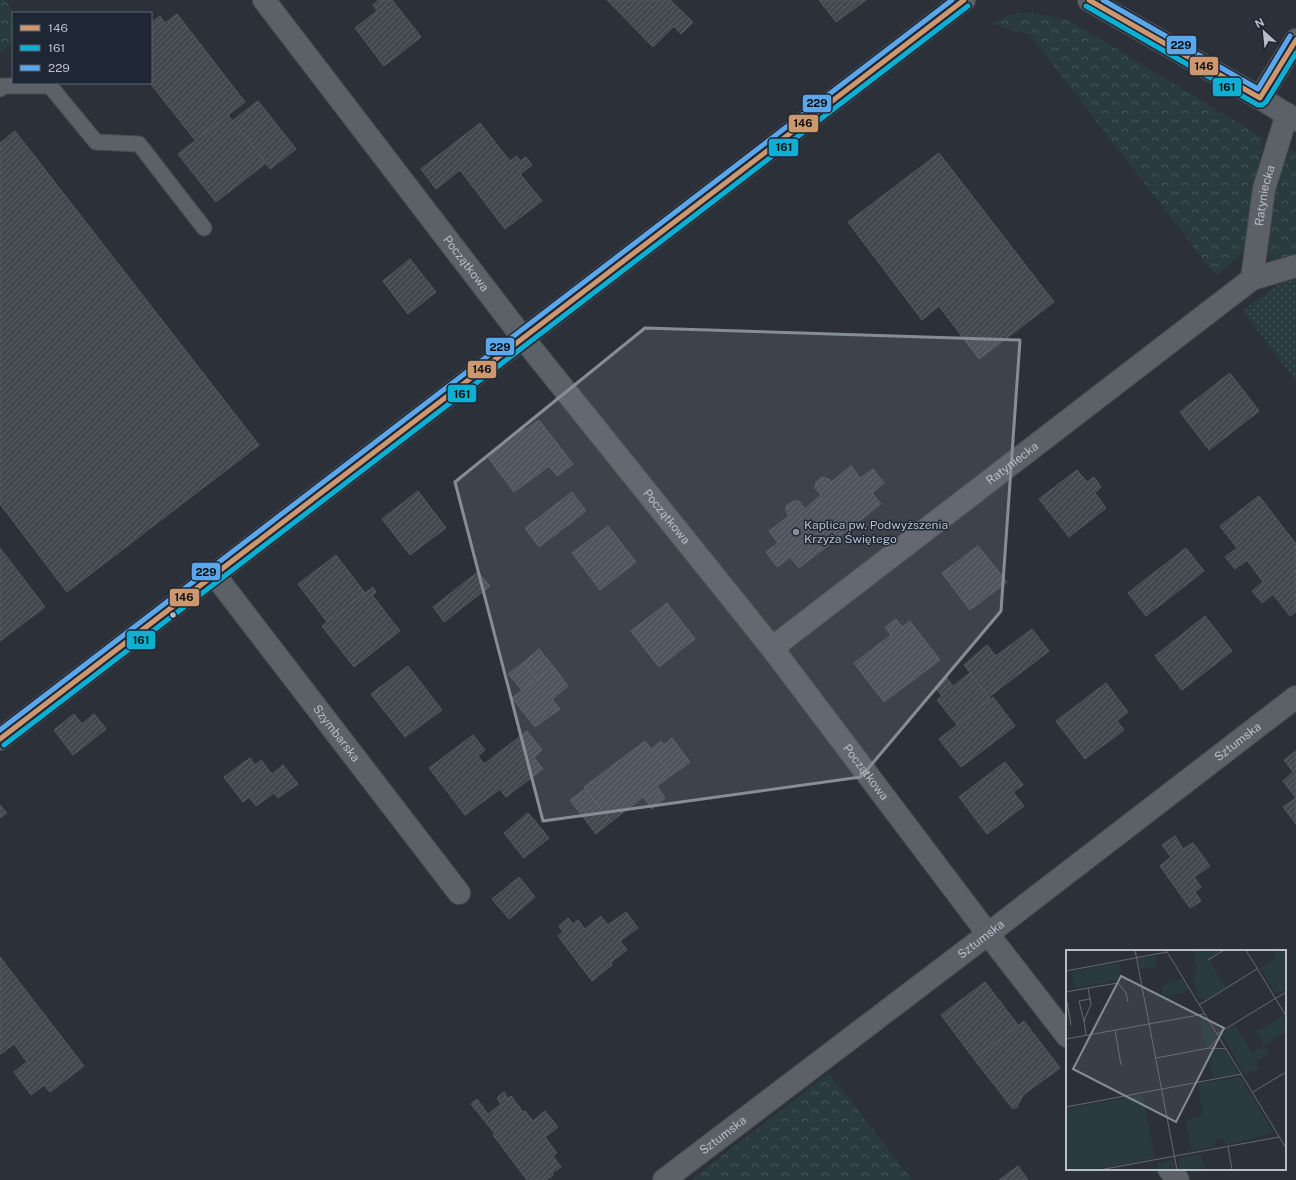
<svg xmlns="http://www.w3.org/2000/svg" width="1296" height="1180" font-family="'Public Sans',sans-serif">
  <defs>
    <pattern id="grass-dots" width="8" height="8" patternUnits="userSpaceOnUse"><rect width="8" height="8" fill="#293b3f"/><path d="M2 2h.1M6 6h.1" fill="none" stroke="#465659" stroke-width="1.8" stroke-linecap="round"/></pattern>
    <pattern id="forest-crowns" width="20" height="18" patternUnits="userSpaceOnUse"><rect width="20" height="18" fill="#293b3f"/><path d="M2 6a3 3 0 1 1 6 0M12 15a3 3 0 1 1 6 0" fill="none" stroke="#465659"/></pattern>
    <pattern id="building-hatch" width="6" height="6" patternUnits="userSpaceOnUse"><rect width="6" height="6" fill="#43474e"/><path d="M-1 1l2-2M0 6l6-6M5 7l2-2" fill="none" stroke="#5c6066"/></pattern>
  </defs>
  <rect width="100%" height="100%" fill="#2c3139"/>
  <path fill="url(#grass-dots)" d="M 1296,278 L 1296,381 L 1243,311 L 1277,285 Z"/>
  <g fill="url(#forest-crowns)">
    <path d="M 0,0 L 5,0 L 15,13 L 13,13 L 13,43 L 0,53 Z"/>
    <path d="M 1018,13 L 1032,13 L 1069,20 L 1263,138 L 1260,162 L 1243,252 L 1216,276 L 1030,35 L 990,23 Z"/>
    <path d="M 1290,149 L 1296,153 L 1296,256 L 1271,262 L 1265,245 L 1274,189 Z"/>
    <path d="M 829,1073 L 912,1180 L 691,1180 Z"/>
  </g>
  <g fill="url(#building-hatch)" stroke="#545961">
    <path d="M 379,0 L 392,0 L 421,37 L 384,66 L 355,28 L 377,11 L 373,5 Z"/>
    <path d="M 607,0 L 670,0 L 693,22 L 681,34 L 674,26 L 653,47 Z"/>
    <path d="M 819,0 L 866,0 L 836,22 Z"/>
    <path d="M 177,14 L 245,102 L 195,140 L 150,83 L 151,23 L 160,16 L 165,23 Z"/>
    <path d="M 258,101 L 296,149 L 270,169 L 232,121 Z"/>
    <path d="M 228,115 L 266,163 L 216,202 L 178,154 Z"/>
    <path d="M 480,123 L 510,161 L 517,156 L 520,161 L 526,157 L 532,165 L 520,174 L 542,201 L 505,229 L 460,170 L 436,189 L 421,169 Z"/>
    <path d="M 15,131 L 259,445 L 67,592 L 0,504 L 0,143 Z"/>
    <path d="M 939,153 L 1054,302 L 979,359 L 939,306 L 922,320 L 848,222 Z"/>
    <path d="M 410,259 L 436,292 L 408,314 L 383,281 Z"/>
    <path d="M 1230,373 L 1259,411 L 1209,450 L 1180,412 Z"/>
    <path d="M 539,420 L 573,464 L 557,476 L 549,466 L 514,492 L 487,456 L 523,428 L 525,430 Z"/>
    <path d="M 851,466 L 860,478 L 873,469 L 884,483 L 872,493 L 881,504 L 799,568 L 790,557 L 777,567 L 766,552 L 778,543 L 769,531 L 789,516 L 786,512 L 786,506 L 793,501 L 799,501 L 805,509 L 821,495 L 815,488 L 816,482 L 822,477 L 829,479 L 831,482 Z"/>
    <path d="M 1077,470 L 1087,482 L 1094,477 L 1101,487 L 1095,493 L 1106,508 L 1069,537 L 1039,499 Z"/>
    <path d="M 418,491 L 446,528 L 410,555 L 382,519 Z"/>
    <path d="M 572,492 L 586,511 L 539,547 L 525,528 Z"/>
    <path d="M 1259,496 L 1296,544 L 1296,612 L 1290,616 L 1273,594 L 1262,603 L 1252,591 L 1263,582 L 1247,560 L 1235,569 L 1225,557 L 1237,548 L 1220,526 Z"/>
    <path d="M 608,526 L 636,562 L 600,590 L 572,553 Z"/>
    <path d="M 978,546 L 1007,582 L 970,610 L 942,573 Z"/>
    <path d="M 0,548 L 45,607 L 0,641 Z"/>
    <path d="M 1186,548 L 1204,571 L 1146,616 L 1128,593 Z"/>
    <path d="M 336,555 L 365,593 L 327,622 L 298,584 Z"/>
    <path d="M 478,572 L 490,586 L 444,622 L 433,607 Z"/>
    <path d="M 373,587 L 376,592 L 372,595 L 400,631 L 354,667 L 322,626 Z"/>
    <path d="M 667,603 L 695,639 L 659,667 L 631,631 Z"/>
    <path d="M 1205,616 L 1232,651 L 1182,690 L 1155,656 Z"/>
    <path d="M 896,619 L 902,627 L 910,621 L 940,660 L 884,702 L 854,663 L 891,635 L 885,627 Z"/>
    <path d="M 1032,629 L 1049,651 L 989,697 L 964,665 L 987,645 L 996,656 Z"/>
    <path d="M 539,649 L 553,666 L 537,679 L 524,662 Z"/>
    <path d="M 524,662 L 537,679 L 522,690 L 508,674 Z"/>
    <path d="M 408,666 L 442,710 L 405,737 L 371,694 Z"/>
    <path d="M 553,666 L 568,686 L 552,699 L 560,709 L 535,727 L 512,698 Z"/>
    <path d="M 970,673 L 990,699 L 957,725 L 937,700 L 942,696 L 935,687 L 947,678 L 953,686 Z"/>
    <path d="M 1106,683 L 1128,712 L 1117,721 L 1124,730 L 1085,759 L 1056,721 Z"/>
    <path d="M 993,697 L 1015,726 L 961,767 L 939,739 Z"/>
    <path d="M 74,714 L 82,724 L 94,714 L 106,729 L 73,755 L 54,730 Z"/>
    <path d="M 527,731 L 542,750 L 534,757 L 543,769 L 506,797 L 500,789 L 465,815 L 429,768 L 473,735 L 485,750 L 478,756 L 484,764 Z"/>
    <path d="M 672,738 L 690,762 L 672,775 L 651,749 L 661,741 L 664,745 Z"/>
    <path d="M 645,741 L 672,775 L 657,786 L 665,798 L 652,809 L 643,797 L 611,822 L 584,787 Z"/>
    <path d="M 1296,751 L 1296,824 L 1283,807 L 1296,798 L 1283,781 L 1293,772 L 1284,760 Z"/>
    <path d="M 250,758 L 255,765 L 261,760 L 272,774 L 283,765 L 298,784 L 278,798 L 274,793 L 256,806 L 249,797 L 243,802 L 224,777 Z"/>
    <path d="M 1005,762 L 1023,785 L 1013,792 L 1024,806 L 987,834 L 959,797 Z"/>
    <path d="M 585,789 L 611,822 L 596,834 L 570,800 Z"/>
    <path d="M 0,805 L 7,813 L 0,818 Z"/>
    <path d="M 528,813 L 549,838 L 524,858 L 504,833 Z"/>
    <path d="M 1175,836 L 1183,849 L 1193,843 L 1210,866 L 1194,877 L 1201,887 L 1195,892 L 1201,901 L 1190,908 L 1160,866 L 1171,857 L 1162,845 Z"/>
    <path d="M 519,877 L 535,897 L 509,919 L 492,899 Z"/>
    <path d="M 626,912 L 638,928 L 620,941 L 627,950 L 611,962 L 612,965 L 592,981 L 558,936 L 563,932 L 559,926 L 568,918 L 573,924 L 578,920 L 585,929 L 601,916 L 608,925 Z"/>
    <path d="M 0,957 L 84,1066 L 50,1092 L 44,1085 L 31,1095 L 14,1072 L 27,1062 L 14,1044 L 1,1054 L 0,1054 Z"/>
    <path d="M 985,982 L 1018,1025 L 974,1059 L 941,1015 Z"/>
    <path d="M 1024,1021 L 1060,1068 L 1023,1095 L 1017,1107 L 1013,1109 L 974,1059 Z"/>
    <path d="M 504,1092 L 508,1099 L 511,1096 L 523,1112 L 525,1111 L 533,1121 L 545,1111 L 558,1127 L 545,1137 L 557,1153 L 553,1156 L 561,1167 L 552,1173 L 553,1175 L 546,1180 L 527,1180 L 493,1135 L 495,1134 L 471,1104 L 477,1099 L 488,1114 L 501,1104 L 497,1098 Z"/>
    <path d="M 1018,1166 L 1028,1180 L 999,1180 Z"/>
  </g>
  <g fill="none" stroke-linecap="round" stroke-linejoin="round">
    <defs>
      <path id="service" d="M 0,89 L 3,86 L 50,86 L 96,142 L 139,144 L 204,228"/>
      <g id="minor">
        <path id="s1" d="M 264,0 L 523,338 L 772,648 L 988,934 L 1067,1036"/>
        <path d="M 1252,279 L 1296,266"/>
        <path id="s2" d="M 214,574 L 459,893"/>
        <path id="s3" d="M 772,648 L 1252,279 L 1264,189 L 1287,114"/>
        <path d="M 1169,1169 L 1178,1180"/>
        <path id="s4" d="M 664,1180 L 988,934 L 1296,697"/>
      </g>
      <g id="tertiary">
        <path d="M 1089,0 L 1260,98 L 1296,120"/>
        <path d="M 1260,98 L 1296,40"/>
        <path d="M 0,739 L 964,0"/>
      </g>
    </defs>
    <use href="#service" stroke="#484c52" stroke-width="17"/>
    <use href="#minor" stroke="#484c52" stroke-width="24"/>
    <use href="#tertiary" stroke="#484c52" stroke-width="24"/>
    <use href="#service" stroke="#5c6067" stroke-width="15"/>
    <use href="#minor" stroke="#5c6067" stroke-width="22"/>
    <use href="#tertiary" stroke="#5c6067" stroke-width="22"/>
    <defs>
      <g id="bus-1">
        <path d="M 1089,0 L 1260,98 L 1296,40"/>
        <path d="M 0,739 L 964,0"/>
      </g>
      <g id="bus-2">
        <path d="M 1086,6 L 1258,105 L 1262,105 L 1266,102 L 1296,53"/>
        <path d="M 4,745 L 968,6"/>
      </g>
      <g id="bus-3">
        <path d="M 1103,0 L 1258,89 L 1290,36"/>
        <path d="M 0,730 L 952,0"/>
      </g>
    </defs>
    <use href="#bus-1" stroke="#1f2734" stroke-width="8"/>
    <use href="#bus-2" stroke="#1f2734" stroke-width="8"/>
    <use href="#bus-3" stroke="#1f2734" stroke-width="8"/>
    <use href="#bus-1" stroke="#cd976f" stroke-width="5"/>
    <use href="#bus-2" stroke="#0dafd3" stroke-width="5"/>
    <use href="#bus-3" stroke="#5aa8eb" stroke-width="5"/>
  </g>
  <path fill="#868d97" fill-opacity="0.2" stroke="#868d97" stroke-width="3" stroke-linejoin="round" d="M 645,328 L 1020,340 L 1001,611 L 861,777 L 543,821 L 455,482 Z"/>
  <circle fill="#868d97" stroke="#1f2734" stroke-width="1.5" cx="796" cy="532" r="4"/>
  <circle fill="#b7beca" stroke="#1f2734" stroke-width="1.5" cx="173" cy="615" r="3.5"/>
  <g text-anchor="middle" dominant-baseline="central" stroke-width="3" stroke-linejoin="round" paint-order="stroke">
    <g font-size="12" fill="#b7beca" stroke="#1f2734">
      <text stroke="none"><textPath href="#s3" startOffset="690">Ratyniecka</textPath></text>
      <text stroke="none"><textPath href="#s1" startOffset="332">Początkowa</textPath></text>
      <text stroke="none"><textPath href="#s3" startOffset="303">Ratyniecka</textPath></text>
      <text stroke="none"><textPath href="#s1" startOffset="655">Początkowa</textPath></text>
      <text stroke="none"><textPath href="#s2" startOffset="201">Szymbarska</textPath></text>
      <text stroke="none"><textPath href="#s4" startOffset="722">Sztumska</textPath></text>
      <text stroke="none"><textPath href="#s1" startOffset="979">Początkowa</textPath></text>
      <text stroke="none"><textPath href="#s4" startOffset="398">Sztumska</textPath></text>
      <text stroke="none"><textPath href="#s4" startOffset="74">Sztumska</textPath></text>
    </g>
    <g font-size="12" fill="#b7beca" stroke="#1f2734" text-anchor="start">
      <text x="804" y="525">Kaplica pw. Podwyższenia<tspan x="804" dy="14">Krzyża Świętego</tspan></text>
    </g>
  </g>
  <g transform="translate(1066 950)">
    <rect width="220" height="220" fill="#2c3139"/>
    <path d="M 15,20 L 16,25 L 25,29 L 26,32 L 8,32 L 5,22 ZM 116,29 L 122,39 L 116,43 L 97,46 L 95,36 ZM 141,101 L 155,101 L 162,118 L 150,121 L 148,115 L 144,116 Z" fill="#293b3f"/>
    <path d="M 127,0 L 155,0 L 143,10 L 160,37 L 136,51 L 136,48 L 132,48 L 127,24 L 131,23 ZM 205,0 L 220,1 L 220,39 L 214,43 L 209,42 L 194,18 L 210,8 ZM 89,6 L 91,16 L 74,20 L 72,9 ZM 53,13 L 56,29 L 9,38 L 8,32 L 26,32 L 25,29 L 18,26 L 15,20 ZM 218,65 L 220,82 L 198,95 L 203,103 L 190,112 L 193,118 L 180,126 L 156,84 L 169,75 L 186,103 L 198,95 L 190,82 ZM 133,68 L 139,70 L 150,88 L 144,96 L 140,97 ZM 155,101 L 159,101 L 172,124 L 147,128 L 144,116 L 148,115 L 150,121 L 162,118 ZM 174,127 L 206,181 L 203,184 L 159,195 L 157,186 L 150,190 L 149,196 L 126,201 L 120,170 L 137,166 L 132,134 ZM 77,145 L 89,208 L 23,220 L 0,220 L 0,159 ZM 136,204 L 139,220 L 113,220 L 113,208 ZM 107,210 L 109,220 L 92,220 L 91,213 Z" fill="#293b3f"/>
    <path fill="none" stroke="#646973" stroke-width="1" d="M 69,0 L 111,220M 100,0 L 220,198M 180,0 L 220,66M 142,10 L 158,0M 0,21 L 101,2M 0,42 L 22,38M 1,52 L 5,75M 133,55 L 191,19M 18,71 L 13,51 L 24,49M 49,80 L 55,115M 151,84 L 220,42M 20,85 L 18,71 L 25,54 L 22,38 L 52,33 L 60,43 L 62,52M 0,89 L 138,64M 143,98 L 160,99M 90,108 L 143,98 L 153,87M 187,142 L 220,122M 0,157 L 176,124M 162,196 L 166,220M 33,220 L 213,187"/>
    <path fill="#868d97" fill-opacity="0.15" stroke="#868d97" stroke-width="2" d="M 55,26 L 158,78 L 110,172 L 7,119 Z"/>
    <rect width="220" height="220" fill="none" stroke="#b7beca" stroke-width="2"/>
  </g>
  <g stroke="#1f2734" stroke-width="1.5">
    <rect x="1166" y="35" width="31" height="20" rx="4" fill="#5aa8eb"/>
    <rect x="1189" y="56" width="30" height="20" rx="4" fill="#cd976f"/>
    <rect x="1212" y="77" width="30" height="20" rx="4" fill="#0dafd3"/>
    <rect x="802" y="94" width="30" height="19" rx="4" fill="#5aa8eb"/>
    <rect x="788" y="114" width="31" height="19" rx="4" fill="#cd976f"/>
    <rect x="768" y="138" width="31" height="19" rx="4" fill="#0dafd3"/>
    <rect x="485" y="337" width="30" height="19" rx="4" fill="#5aa8eb"/>
    <rect x="467" y="360" width="30" height="19" rx="4" fill="#cd976f"/>
    <rect x="447" y="384" width="30" height="19" rx="4" fill="#0dafd3"/>
    <rect x="191" y="562" width="30" height="19" rx="4" fill="#5aa8eb"/>
    <rect x="169" y="588" width="31" height="19" rx="4" fill="#cd976f"/>
    <rect x="126" y="630" width="30" height="20" rx="4" fill="#0dafd3"/>
  </g>
  <g font-size="11" text-anchor="middle" font-weight="bold" fill="#111">
    <text x="1181" y="49">229</text>
    <text x="1204" y="70">146</text>
    <text x="1227" y="91">161</text>
    <text x="817" y="107">229</text>
    <text x="803" y="127">146</text>
    <text x="784" y="151">161</text>
    <text x="500" y="351">229</text>
    <text x="482" y="373">146</text>
    <text x="462" y="398">161</text>
    <text x="206" y="576">229</text>
    <text x="184" y="601">146</text>
    <text x="141" y="644">161</text>
  </g>
  <rect x="12" y="12" width="140" height="72" fill="#1f2734" stroke="#5c6370"/>
  <rect x="20" y="25" width="20" height="6" fill="#cd976f" stroke="#5c6370"/>
  <text x="48" y="32" font-size="12" fill="#b7beca">146</text>
  <rect x="20" y="45" width="20" height="6" fill="#0dafd3" stroke="#5c6370"/>
  <text x="48" y="52" font-size="12" fill="#b7beca">161</text>
  <rect x="20" y="65" width="20" height="6" fill="#5aa8eb" stroke="#5c6370"/>
  <text x="48" y="72" font-size="12" fill="#b7beca">229</text>
  <g transform="translate(1264 32) rotate(333)" stroke="#1f2734" stroke-width="3" paint-order="stroke">
  <path d="M0-3L7 15L0 10L-7 15Z" fill="#b7beca"/>
  <text y="-6" font-size="11" font-weight="bold" text-anchor="middle" fill="#b7beca">N</text>
  </g>
</svg>
